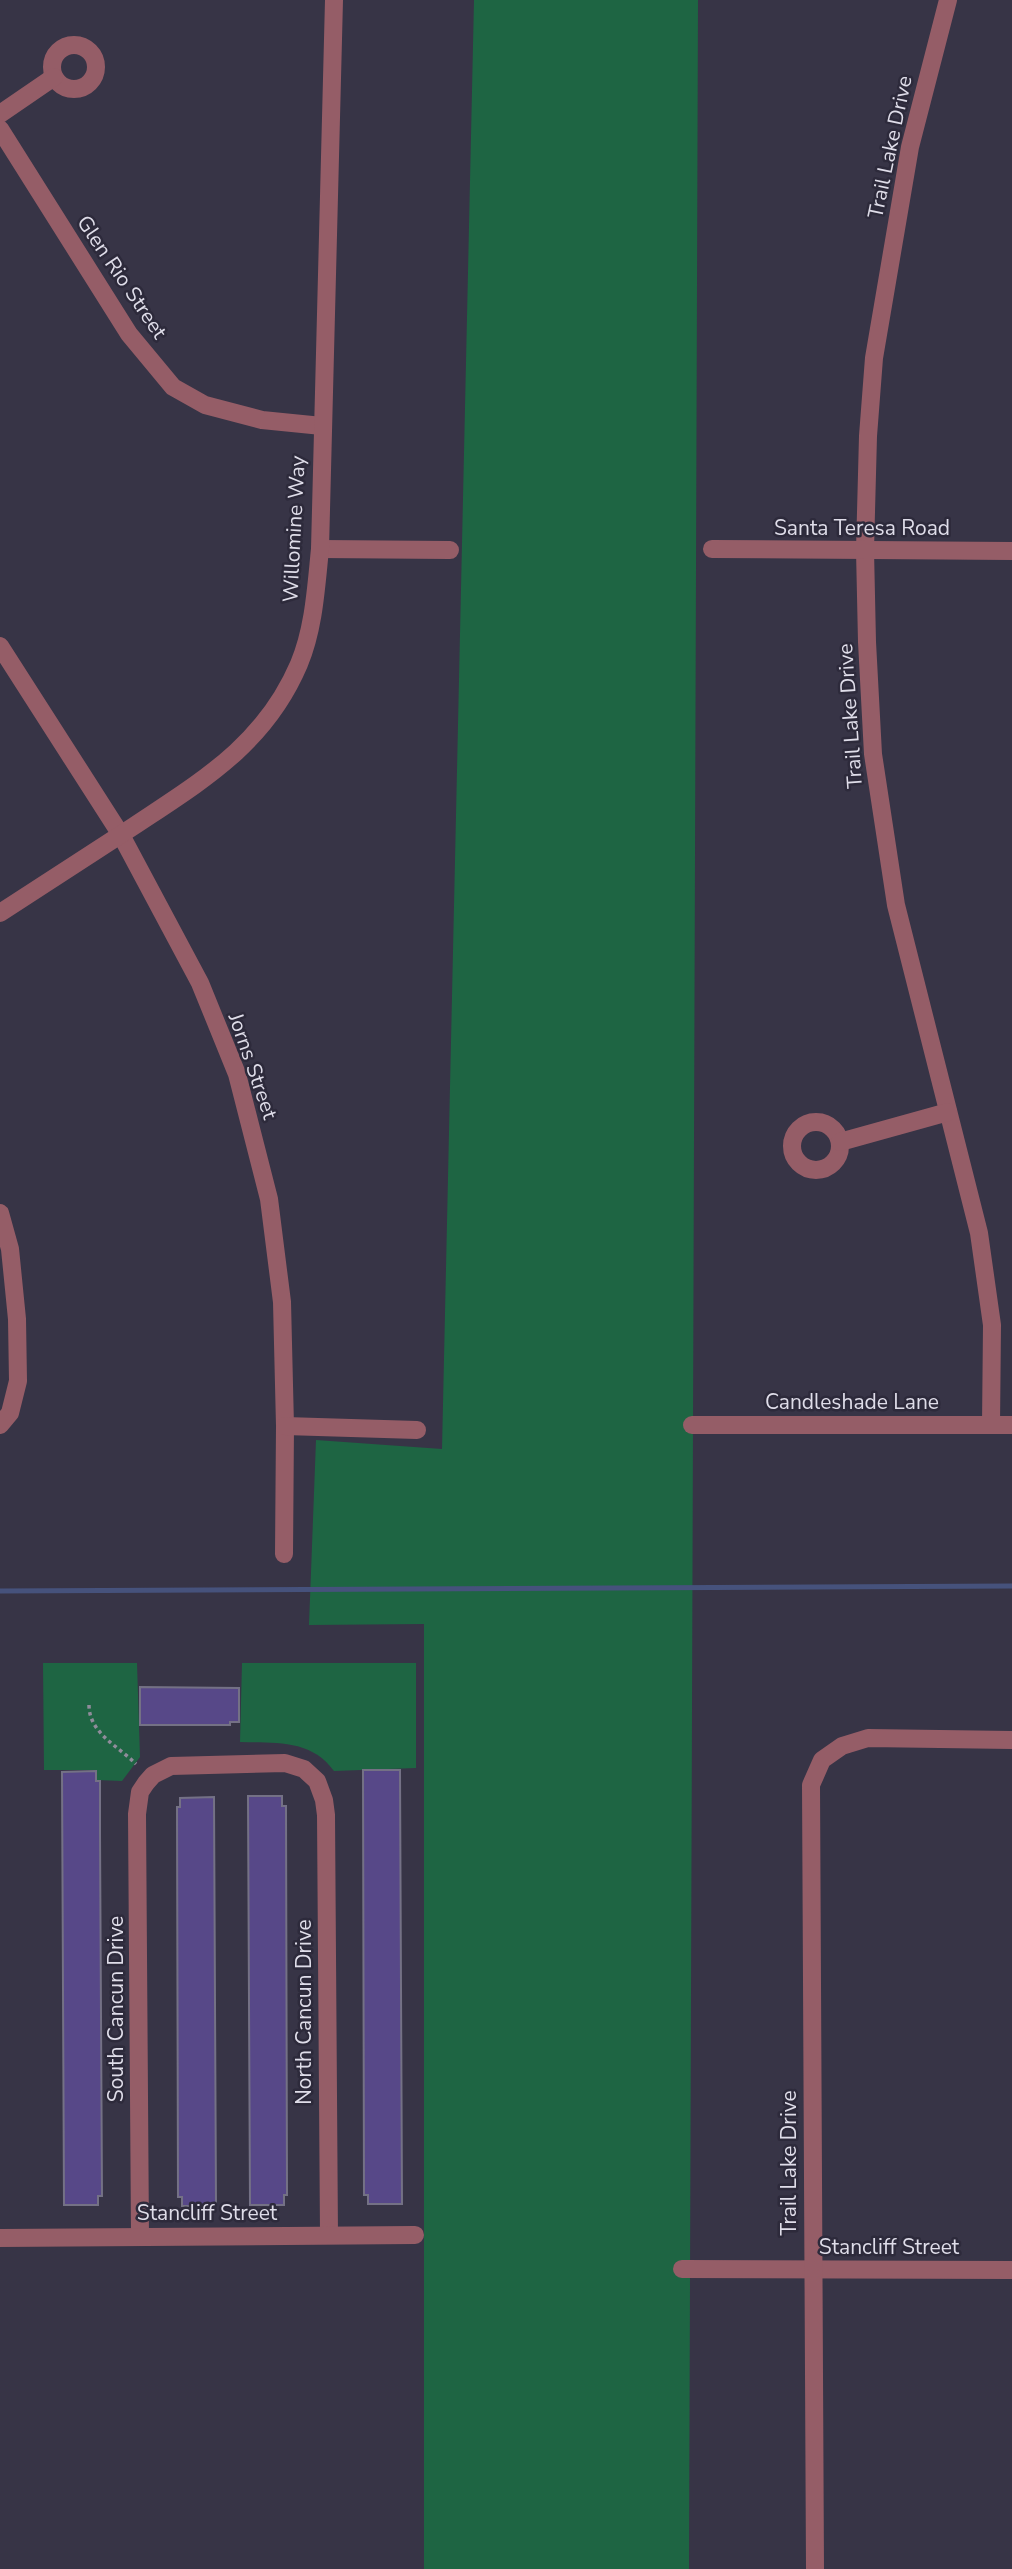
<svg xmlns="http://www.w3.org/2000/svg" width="1012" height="2569" font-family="'Nunito Sans',sans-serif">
  <rect width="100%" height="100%" fill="#373446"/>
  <g fill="#1e6543">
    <path d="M 474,0 L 698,0 L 689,2569 L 424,2569 L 424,1624 L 309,1625 L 316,1440 L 442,1449 Z"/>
    <path d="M 43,1663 L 137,1663 L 140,1757 L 122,1781 L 97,1780 L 97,1770 L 44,1770 Z"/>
    <path d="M 242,1663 L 416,1663 L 416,1768 L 334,1771 C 311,1739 275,1743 240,1742 Z"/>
  </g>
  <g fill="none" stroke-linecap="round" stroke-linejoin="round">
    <path stroke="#46527c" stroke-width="5" d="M 0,1591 L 1012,1586"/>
  </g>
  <g fill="#574888" stroke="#747185" stroke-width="2">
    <path d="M 140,1687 L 239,1688 L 239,1722 L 230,1722 L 230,1725 L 140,1725 Z"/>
    <path d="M 363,1770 L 400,1770 L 402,2204 L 368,2204 L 368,2195 L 364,2195 Z"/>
    <path d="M 96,1771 L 96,1781 L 100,1781 L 100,1833 L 102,2196 L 98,2196 L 98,2205 L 64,2205 L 62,1772 Z"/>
    <path d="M 248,1796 L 282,1796 L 282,1806 L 286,1806 L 287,2195 L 284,2195 L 284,2205 L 250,2205 Z"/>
    <path d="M 214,1797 L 216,2206 L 182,2206 L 182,2197 L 178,2197 L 177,1807 L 180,1807 L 180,1798 Z"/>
  </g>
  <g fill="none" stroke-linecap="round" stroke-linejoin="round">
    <path stroke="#8f8c9b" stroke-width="3.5" stroke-dasharray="3.5 3.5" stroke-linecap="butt" d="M 89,1705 C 89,1733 118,1746 136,1764"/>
    <g stroke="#955d67" stroke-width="18">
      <path d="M 948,0 L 910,147 L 874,358 L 868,436 L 865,550 L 867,642 L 873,754 L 896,905 L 979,1233 L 992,1325 L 991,1425"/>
      <circle cx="74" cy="67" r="22"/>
      <path d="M 0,114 L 54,77"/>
      <path d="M 0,129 L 129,334 L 173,387 L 205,405 L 262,420 L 322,426"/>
      <path d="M 320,549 L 450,550"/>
      <path d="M 712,549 L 1012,551"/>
      <path d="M 0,646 L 121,835 L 200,983 L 237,1074 L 269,1199 L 282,1302 L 285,1426 L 284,1554"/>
      <path d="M 0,913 C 45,884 90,855 134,826 C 203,780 265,744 299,664 C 314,628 316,588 320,549 L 334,0"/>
      <circle cx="816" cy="1146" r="24"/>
      <path d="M 840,1142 L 948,1112"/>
      <path d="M 0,1213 L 10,1249 L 17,1319 L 18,1381 L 10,1413 L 0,1425"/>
      <path d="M 692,1425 L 1012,1425"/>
      <path d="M 285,1426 L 417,1430"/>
      <path d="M 140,2236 L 137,1814 L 140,1792 L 146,1783 L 153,1775 L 171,1766 L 285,1763 L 304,1769 L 317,1781 L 324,1800 L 326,1815 L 329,2235"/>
      <path d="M 0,2238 L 415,2235"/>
      <path d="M 682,2269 L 1012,2270"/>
      <path d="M 815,2569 L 811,1785 L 822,1760 L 842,1746 L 868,1738 L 1012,1740"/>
    </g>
  </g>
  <g text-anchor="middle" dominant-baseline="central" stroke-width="5" stroke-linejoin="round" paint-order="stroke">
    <g font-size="21" fill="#dfdde9" stroke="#2d2a3b">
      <text transform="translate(890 147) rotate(-78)">Trail Lake Drive</text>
      <text transform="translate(122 277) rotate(56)">Glen Rio Street</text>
      <text x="862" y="528">Santa Teresa Road</text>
      <text transform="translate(294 529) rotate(-87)">Willomine Way</text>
      <text transform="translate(850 716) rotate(-94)">Trail Lake Drive</text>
      <text transform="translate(253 1066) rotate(71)">Jorns Street</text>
      <text x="852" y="1402">Candleshade Lane</text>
      <text transform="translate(116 2009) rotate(-90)">South Cancun Drive</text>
      <text transform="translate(304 2012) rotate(-90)">North Cancun Drive</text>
      <text transform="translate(789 2163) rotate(-90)">Trail Lake Drive</text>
      <text x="207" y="2213">Stancliff Street</text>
      <text x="889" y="2247">Stancliff Street</text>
    </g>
  </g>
</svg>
